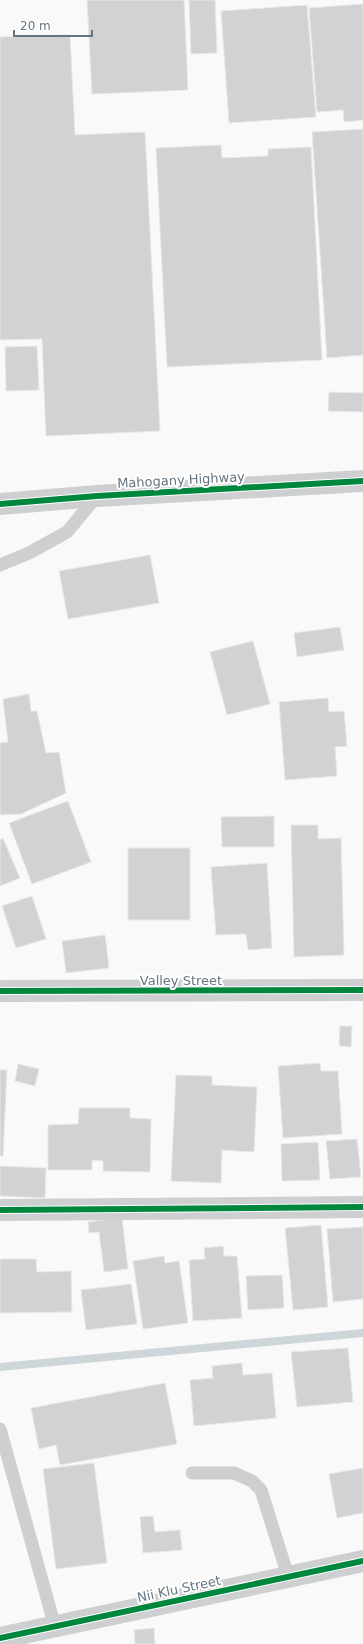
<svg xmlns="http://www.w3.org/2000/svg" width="363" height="1644" font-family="'DejaVu Sans',sans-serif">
  <rect width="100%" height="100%" fill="#f9f9f9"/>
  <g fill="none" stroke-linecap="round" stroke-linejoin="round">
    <path stroke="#ced6d9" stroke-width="8" d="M 0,1367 L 363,1333"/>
  </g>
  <g fill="#d0d2d3" stroke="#e8e8e8">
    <path d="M 87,0 L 184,0 L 188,90 L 92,94 Z"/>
    <path d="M 189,0 L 215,0 L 217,53 L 191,54 Z"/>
    <path d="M 363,4 L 363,120 L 344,122 L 343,110 L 317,112 L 309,8 Z"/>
    <path d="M 307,5 L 316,117 L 229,123 L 221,11 Z"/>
    <path d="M 70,35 L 75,135 L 145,132 L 160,431 L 46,436 L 42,339 L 0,340 L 0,37 Z"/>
    <path d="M 363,129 L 363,355 L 327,358 L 312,132 Z"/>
    <path d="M 221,145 L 222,158 L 268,156 L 268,149 L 311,147 L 322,360 L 167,367 L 156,148 Z"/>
    <path d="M 37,346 L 39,390 L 6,391 L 5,347 Z"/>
    <path d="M 329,392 L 363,393 L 363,412 L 328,411 Z"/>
    <path d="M 150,555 L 159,603 L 68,619 L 59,571 Z"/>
    <path d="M 340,627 L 344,650 L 297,657 L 294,633 Z"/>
    <path d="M 253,641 L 270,704 L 227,715 L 210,652 Z"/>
    <path d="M 29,694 L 31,711 L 37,711 L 46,753 L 59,752 L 66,793 L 21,814 L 0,815 L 0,743 L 8,742 L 3,699 Z"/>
    <path d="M 328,698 L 329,712 L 344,711 L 347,746 L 335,747 L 337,776 L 285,780 L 279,702 Z"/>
    <path d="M 68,801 L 91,862 L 32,884 L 9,823 Z"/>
    <path d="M 274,816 L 274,847 L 222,847 L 221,817 Z"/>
    <path d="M 291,825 L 318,825 L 318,839 L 341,838 L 344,955 L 294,957 Z"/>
    <path d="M 3,838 L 20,878 L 0,886 L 0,840 Z"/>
    <rect x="128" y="848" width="62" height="72"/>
    <path d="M 267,863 L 272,948 L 248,950 L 246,934 L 216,935 L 211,867 Z"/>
    <path d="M 32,896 L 46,939 L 16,948 L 2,906 Z"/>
    <path d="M 105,935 L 109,968 L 66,973 L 62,941 Z"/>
    <path d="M 340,1026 L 352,1026 L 351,1047 L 339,1046 Z"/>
    <path d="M 320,1063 L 321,1071 L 338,1071 L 342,1134 L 283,1138 L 278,1066 Z"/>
    <path d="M 18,1064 L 39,1069 L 35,1086 L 15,1081 Z"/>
    <path d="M 0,1070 L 7,1070 L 3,1156 L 0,1156 Z"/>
    <path d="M 176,1075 L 212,1076 L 212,1085 L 257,1087 L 254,1152 L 222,1150 L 221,1183 L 171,1181 Z"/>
    <path d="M 79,1108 L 130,1108 L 130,1118 L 151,1119 L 150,1172 L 103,1171 L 103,1161 L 92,1160 L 92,1170 L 48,1170 L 48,1125 L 78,1124 Z"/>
    <path d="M 357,1139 L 361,1177 L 330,1179 L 326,1141 Z"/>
    <path d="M 318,1142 L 320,1180 L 282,1181 L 281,1144 Z"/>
    <path d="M 0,1166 L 46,1168 L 45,1198 L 0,1196 Z"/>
    <path d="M 122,1218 L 128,1269 L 104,1272 L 99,1232 L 89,1233 L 88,1222 Z"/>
    <path d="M 321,1225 L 328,1307 L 293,1310 L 285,1228 Z"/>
    <path d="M 363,1227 L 363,1299 L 333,1302 L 327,1229 Z"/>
    <path d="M 223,1246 L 224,1256 L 237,1256 L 242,1318 L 193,1321 L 189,1260 L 205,1259 L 204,1248 Z"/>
    <path d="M 164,1256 L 165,1263 L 179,1261 L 188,1323 L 143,1329 L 133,1261 Z"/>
    <path d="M 0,1259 L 36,1259 L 37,1272 L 71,1271 L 72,1312 L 0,1313 Z"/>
    <path d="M 282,1275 L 284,1308 L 248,1310 L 246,1276 Z"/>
    <path d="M 131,1284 L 137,1324 L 86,1330 L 81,1290 Z"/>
    <path d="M 348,1348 L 353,1402 L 297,1407 L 291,1352 Z"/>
    <path d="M 242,1363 L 243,1375 L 272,1373 L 276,1418 L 194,1426 L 190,1380 L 213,1378 L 212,1366 Z"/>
    <path d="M 165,1383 L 177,1444 L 60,1465 L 56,1445 L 39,1449 L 31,1408 Z"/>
    <path d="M 94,1463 L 107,1563 L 56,1569 L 43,1469 Z"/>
    <path d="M 363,1468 L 363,1513 L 337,1518 L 329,1474 Z"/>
    <path d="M 153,1516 L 155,1532 L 180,1530 L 182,1550 L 143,1553 L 140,1517 Z"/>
    <path d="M 154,1628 L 155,1644 L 135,1644 L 134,1630 Z"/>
  </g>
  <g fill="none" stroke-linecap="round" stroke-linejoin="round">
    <g stroke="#cecfd0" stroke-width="13">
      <path d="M 0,565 L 29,553 L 67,532 L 97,496"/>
      <path d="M 0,1429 L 55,1627"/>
      <path d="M 192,1473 L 234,1473 L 252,1481 L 261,1490 L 288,1576"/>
    </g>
    <g stroke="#cecfd0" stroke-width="22">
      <path d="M 0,504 L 97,496 L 363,481"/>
      <path d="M 0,991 L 363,990"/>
      <path d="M 0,1210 L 363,1207"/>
      <path d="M 0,1638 L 363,1561"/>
    </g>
    <defs>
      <g id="cycleway">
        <path d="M 0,504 L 97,496 L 363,481"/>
        <path d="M 0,991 L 363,990"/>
        <path d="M 0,1210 L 363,1207"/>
        <path d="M 0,1638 L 363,1561"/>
      </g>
    </defs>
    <use href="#cycleway" stroke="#fff" stroke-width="8"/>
    <use href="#cycleway" stroke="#00873e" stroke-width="6"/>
  </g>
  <g text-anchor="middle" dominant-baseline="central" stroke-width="4" stroke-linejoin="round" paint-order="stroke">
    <g font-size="13" fill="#657683" stroke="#fff">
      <text transform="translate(181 480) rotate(-3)">Mahogany Highway</text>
      <text x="181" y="980">Valley Street</text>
      <text transform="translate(179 1589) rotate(-12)">Nii Klu Street</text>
    </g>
  </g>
  <path d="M14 30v6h78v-6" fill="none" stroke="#657683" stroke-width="2"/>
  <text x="20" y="30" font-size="12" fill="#657683" stroke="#ffffff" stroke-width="3" paint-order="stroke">20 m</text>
</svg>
